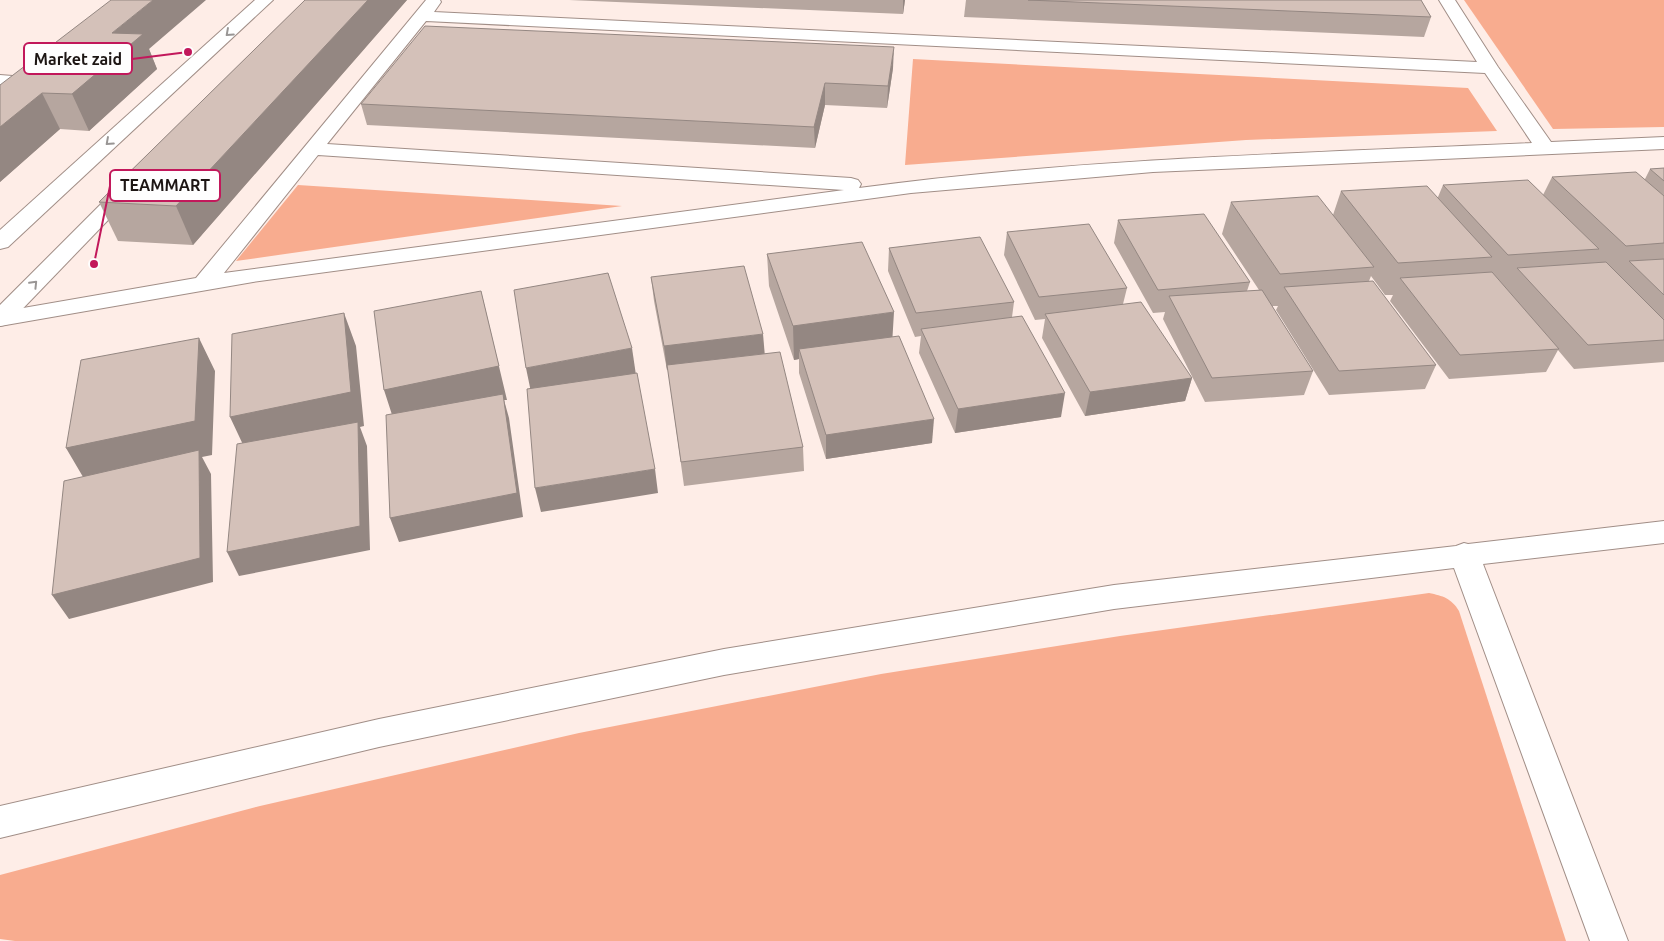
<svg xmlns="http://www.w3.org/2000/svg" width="1664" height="941" font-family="Ubuntu,sans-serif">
  <rect width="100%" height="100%" fill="#feede7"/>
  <g fill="#f8ac8f">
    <path d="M 1464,0 L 1664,0 L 1664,127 L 1553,129 Z"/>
    <path d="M 913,59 L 1468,88 L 1497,131 L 1246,140 L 905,165 Z"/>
    <path d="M 298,185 L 622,206 L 236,261 Z"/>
    <path d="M 1429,593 C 1443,596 1451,598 1459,611 L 1566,941 L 15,941 L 0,939 L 0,875 L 260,806 L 579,733 L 881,674 L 1120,636 Z"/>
  </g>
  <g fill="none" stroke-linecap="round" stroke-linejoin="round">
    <defs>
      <g id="minor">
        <path d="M 426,0 L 440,0 L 441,2 L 434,12 L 1477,62 L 1439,0 L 1455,0 L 1498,67 L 1551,142 L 1664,137 L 1664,149 L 1153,172 L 911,193 L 253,282 L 0,326 L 0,312 L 196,278 ZM 426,21 L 1485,73 L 1532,143 C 1308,153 1082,158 859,188 L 861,184 L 858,180 L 851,178 L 327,144 ZM 318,155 L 844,190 L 224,273 Z"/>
        <path d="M 0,75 L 38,78 L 41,82 L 38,86 L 32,87 L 0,85 Z"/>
        <path d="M 1664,521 L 1664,543 L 1483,564 L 1628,941 L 1590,941 L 1454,568 L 1114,609 L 724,675 L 379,747 L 0,838 L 0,806 L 379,719 L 724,649 L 1114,585 L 1456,546 L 1464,543 L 1468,544 Z"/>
      </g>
      <g id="tertiary">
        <path d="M 255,0 L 273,0 L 8,247 L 0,249 L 0,230 Z"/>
        <path d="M 130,180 L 137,182 L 140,186 L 137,190 L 8,324 L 0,326 L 0,305 L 123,182 Z"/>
      </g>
    </defs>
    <use href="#minor" stroke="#a18e87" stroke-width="2"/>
    <use href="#tertiary" stroke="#a18e87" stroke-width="2"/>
    <use href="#minor" fill="#fff" fill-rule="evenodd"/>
    <use href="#tertiary" fill="#fff" fill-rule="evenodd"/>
  </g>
  <g fill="#b6a69f">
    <path d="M 305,0 L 407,0 L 193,245 L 118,241 L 99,202 Z"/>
    <path d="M 569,0 L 905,0 L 903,14 Z"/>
    <path d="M 966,0 L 1421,0 L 1431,17 L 1424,37 L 964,17 Z"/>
    <path d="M 149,49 L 157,69 L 89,131 L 60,129 L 0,182 L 0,85 Z"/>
    <path d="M 893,68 L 887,108 L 825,105 L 815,148 L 367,125 L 361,104 Z"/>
    <path d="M 1664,168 L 1664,362 L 1574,369 L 1558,350 L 1546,372 L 1449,379 L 1390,301 L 1393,295 L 1385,295 L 1371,276 L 1369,281 L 1436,365 L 1425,389 L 1329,395 L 1276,310 L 1278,306 L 1272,306 L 1313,371 L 1304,395 L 1205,402 L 1163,319 L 1165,312 L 1153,313 L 1114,243 L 1118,220 L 1250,282 L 1247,291 L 1259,290 L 1222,234 L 1231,202 L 1333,215 L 1341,191 L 1438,197 L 1443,185 L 1543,195 L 1552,177 L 1645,179 L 1650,169 Z"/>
    <path d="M 1007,232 L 1127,288 L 1123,304 L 1192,378 L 1185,401 L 1085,416 L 1042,338 L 1045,319 L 1035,320 L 1004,255 Z"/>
    <path d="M 889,248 L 1014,302 L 1012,317 L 1061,417 L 955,433 L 919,353 L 921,336 L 915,337 L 888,271 Z"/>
    <path d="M 767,254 L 893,337 L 932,443 L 826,459 L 799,373 L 799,359 L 794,360 L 769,286 Z"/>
    <path d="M 651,277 L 764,354 L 803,447 L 804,471 L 684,486 L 668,370 L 667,370 L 654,301 Z"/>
  </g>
  <g fill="#948782">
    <path d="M 153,0 L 206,0 L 149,49 L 157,69 L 89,131 L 72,94 L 112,33 Z"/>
    <path d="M 368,0 L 407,0 L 193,245 L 176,206 Z"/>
    <path d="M 903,0 L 905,0 L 903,14 Z"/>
    <path d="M 894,47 L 893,68 L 887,108 L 888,86 Z"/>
    <path d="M 825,83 L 825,105 L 815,148 L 814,127 Z"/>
    <path d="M 42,93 L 60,129 L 0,182 L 0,127 Z"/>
    <path d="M 481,291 L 507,400 L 504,400 L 509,418 L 523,517 L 399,542 L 390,518 L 395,424 L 384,390 Z"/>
    <path d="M 894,312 L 892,345 L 799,349 L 799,359 L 794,360 L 793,326 Z"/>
    <path d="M 344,313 L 356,346 L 364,426 L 360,427 L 367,446 L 370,550 L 239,576 L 227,552 L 246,451 L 230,417 Z"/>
    <path d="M 763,334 L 765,357 L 667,370 L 664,346 Z"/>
    <path d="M 199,338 L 215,371 L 212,455 L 202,457 L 211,474 L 213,582 L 69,619 L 52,595 L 86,482 L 66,448 Z"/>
    <path d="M 632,348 L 637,382 L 533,402 L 526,368 Z"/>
    <path d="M 1192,378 L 1185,401 L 1085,416 L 1090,392 Z"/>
    <path d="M 1065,393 L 1061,417 L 955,433 L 958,409 Z"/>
    <path d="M 934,419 L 932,443 L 826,459 L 826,435 Z"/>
    <path d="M 655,469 L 658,493 L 541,512 L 535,488 Z"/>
  </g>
  <g fill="#d4c1b9" stroke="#948782">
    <path d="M 111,0 L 153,0 L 112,33 L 143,34 L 72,94 L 42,93 L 0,127 L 0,85 Z"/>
    <path d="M 305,0 L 368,0 L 176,206 L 99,202 Z"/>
    <path d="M 1028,0 L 1421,0 L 1431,17 Z"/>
    <path d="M 425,26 L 894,47 L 888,86 L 825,83 L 814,127 L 361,104 Z"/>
    <path d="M 1664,168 L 1664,181 L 1650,169 Z"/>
    <path d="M 1636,172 L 1664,196 L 1664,243 L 1626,246 L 1552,177 Z"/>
    <path d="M 1528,180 L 1599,249 L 1508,255 L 1443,185 Z"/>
    <path d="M 1427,186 L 1492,257 L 1398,263 L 1341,191 Z"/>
    <path d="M 1318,196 L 1374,267 L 1280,274 L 1231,202 Z"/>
    <path d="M 1204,214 L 1250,282 L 1158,290 L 1118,220 Z"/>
    <path d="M 1089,224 L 1127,288 L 1039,297 L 1007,232 Z"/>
    <path d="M 980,237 L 1014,302 L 916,313 L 889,248 Z"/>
    <path d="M 862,242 L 894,312 L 793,326 L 767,254 Z"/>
    <path d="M 1664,259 L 1664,295 L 1629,261 Z"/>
    <path d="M 1606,262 L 1664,320 L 1664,340 L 1588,345 L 1517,268 Z"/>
    <path d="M 744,266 L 763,334 L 664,346 L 651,277 Z"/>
    <path d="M 1492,272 L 1559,349 L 1460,355 L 1400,278 Z"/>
    <path d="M 608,273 L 632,348 L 526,368 L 514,290 Z"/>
    <path d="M 1373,281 L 1436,365 L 1339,371 L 1284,287 Z"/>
    <path d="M 1262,290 L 1313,371 L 1212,378 L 1169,296 Z"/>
    <path d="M 481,291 L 499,366 L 384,390 L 374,311 Z"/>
    <path d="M 1141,302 L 1192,378 L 1090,392 L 1045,314 Z"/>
    <path d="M 344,313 L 351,392 L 230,417 L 232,334 Z"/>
    <path d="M 1022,316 L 1065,393 L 958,409 L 921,329 Z"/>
    <path d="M 899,336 L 934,419 L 826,435 L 799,349 Z"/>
    <path d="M 199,338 L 195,421 L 66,448 L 81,360 Z"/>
    <path d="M 780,352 L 803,447 L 681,462 L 667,365 Z"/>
    <path d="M 637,373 L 655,469 L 535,488 L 527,389 Z"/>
    <path d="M 503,394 L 517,493 L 390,518 L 386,415 Z"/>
    <path d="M 358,422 L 360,526 L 227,552 L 237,444 Z"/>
    <path d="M 199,450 L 200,558 L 52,595 L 64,481 Z"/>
  </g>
  <defs><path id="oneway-chevron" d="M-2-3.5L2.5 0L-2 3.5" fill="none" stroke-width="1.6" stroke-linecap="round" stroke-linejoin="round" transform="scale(1.25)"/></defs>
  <g stroke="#999695">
    <use href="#oneway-chevron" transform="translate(229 33) rotate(138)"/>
    <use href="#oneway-chevron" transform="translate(109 142) rotate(138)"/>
    <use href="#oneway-chevron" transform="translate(34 284) rotate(-46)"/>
  </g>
  <path fill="none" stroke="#c2185b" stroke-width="2" d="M188 52L132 59M94 264L110 186"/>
  <g fill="#c2185b" stroke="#fefefe" stroke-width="2">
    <circle cx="188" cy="52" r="5"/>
    <circle cx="94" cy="264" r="5"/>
  </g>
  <g fill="#fefefe" stroke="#c2185b" stroke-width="2">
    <rect x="24" y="43" width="108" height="31" rx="5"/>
    <rect x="110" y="170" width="110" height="31" rx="5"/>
  </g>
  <g font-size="16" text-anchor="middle" font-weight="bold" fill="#1d1614">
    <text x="78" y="65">Market zaid</text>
    <text x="165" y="191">TEAMMART</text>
  </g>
</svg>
